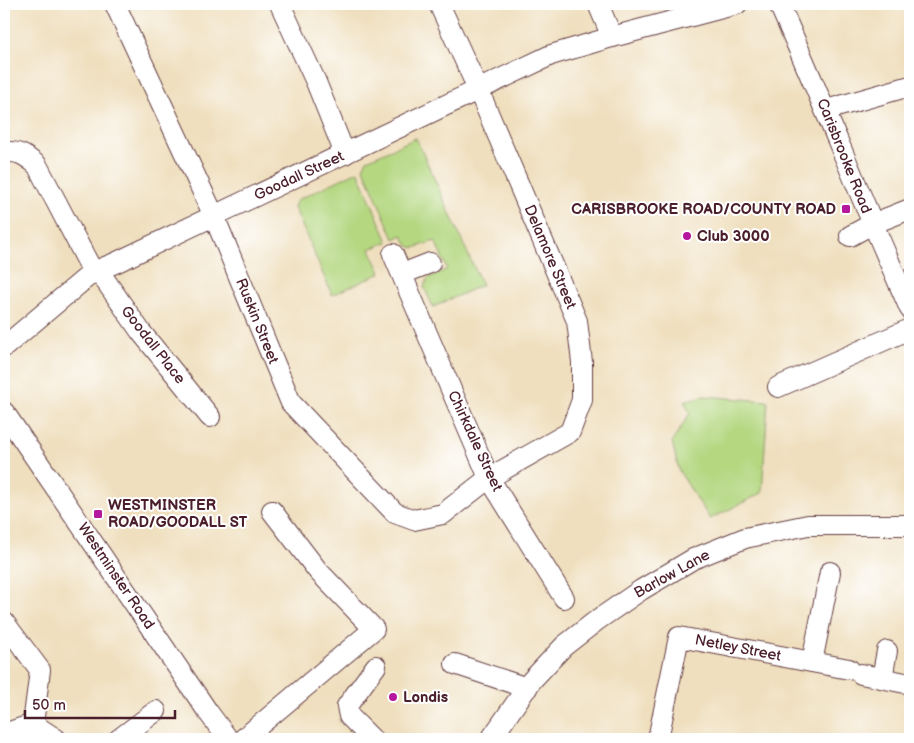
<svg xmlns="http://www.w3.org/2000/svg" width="914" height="743" font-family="'Balsamiq Sans',sans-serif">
  <rect width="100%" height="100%" fill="#fff"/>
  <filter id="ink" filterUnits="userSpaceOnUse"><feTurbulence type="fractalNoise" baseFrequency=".02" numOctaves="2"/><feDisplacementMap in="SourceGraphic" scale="10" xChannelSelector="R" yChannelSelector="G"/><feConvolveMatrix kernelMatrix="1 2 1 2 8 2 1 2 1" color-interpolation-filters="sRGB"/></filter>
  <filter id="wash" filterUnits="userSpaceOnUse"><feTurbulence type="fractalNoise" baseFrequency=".0096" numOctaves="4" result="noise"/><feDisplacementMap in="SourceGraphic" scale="20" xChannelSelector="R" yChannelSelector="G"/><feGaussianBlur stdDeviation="1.12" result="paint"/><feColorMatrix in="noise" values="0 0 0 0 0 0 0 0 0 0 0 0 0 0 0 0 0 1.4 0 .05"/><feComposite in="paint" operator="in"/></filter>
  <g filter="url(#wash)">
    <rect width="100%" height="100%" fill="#efdfbe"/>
    <g fill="#b4d780" stroke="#7f7b56">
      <path d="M 416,138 L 482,285 L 433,307 L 424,287 L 428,278 L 447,269 L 435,241 L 414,248 L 408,246 L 402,235 L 394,239 L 363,167 L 367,160 Z"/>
      <path d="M 358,171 L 388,242 L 370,249 L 381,273 L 332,295 L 294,207 L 297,200 Z"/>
      <path d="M 703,396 L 768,401 L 762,493 L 710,519 L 679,471 L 672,442 L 690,413 L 684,401 Z"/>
    </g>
  </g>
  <g filter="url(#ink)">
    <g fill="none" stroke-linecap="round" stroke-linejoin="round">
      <defs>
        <g id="minor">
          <path d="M 115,4 L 214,216 L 291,403 L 395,513 L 414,520 L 443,514 L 489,478 L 570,432 L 582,400 L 582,362 L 577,321 L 478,89 L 439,4"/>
          <path d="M 280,4 L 316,82 L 345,154"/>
          <path d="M 598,4 L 612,37"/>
          <path d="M 779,4 C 824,105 865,208 910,309"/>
          <path d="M 826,110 L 910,86"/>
          <path d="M 4,153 C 17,149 27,157 37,165 L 93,272"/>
          <path d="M 850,236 L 872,224 L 910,209"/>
          <path d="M 393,254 L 489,478 L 564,598"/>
          <path d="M 98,270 L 141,332 L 210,417"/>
          <path d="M 402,274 L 430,263"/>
          <path d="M 4,347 L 93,272 L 115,263 L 551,55 L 612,37 L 737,4"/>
          <path d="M 778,387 L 910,329"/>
          <path d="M 4,412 L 208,712 L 228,739"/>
          <path d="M 4,622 L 40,670 L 33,724"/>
          <path d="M 812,662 L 830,572"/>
          <path d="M 455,664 L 527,688"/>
          <path d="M 861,674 L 910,684"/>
          <path d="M 882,678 L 887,651"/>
          <path d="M 4,734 L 33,724 L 56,739"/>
          <path d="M 119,739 L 156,711"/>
          <path d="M 243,739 L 374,629 L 318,571 L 272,511"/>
          <path d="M 372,739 L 349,716 L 347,706 L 376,666"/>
          <path d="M 491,739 L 532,680 L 564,646 L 596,621 L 641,590 L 693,559 L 745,538 L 808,525 L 910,525"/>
          <path d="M 658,739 L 679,637 L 849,669"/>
        </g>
      </defs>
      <use href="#minor" stroke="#633c41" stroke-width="22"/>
      <use href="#minor" stroke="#fff" stroke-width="20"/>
    </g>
  </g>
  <g fill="#b5179e" stroke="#fff" stroke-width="2">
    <rect x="841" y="204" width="10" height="10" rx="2.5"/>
    <circle cx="687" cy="236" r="5"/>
    <rect x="93" y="509" width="10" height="10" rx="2.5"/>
    <circle cx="393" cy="697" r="5"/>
  </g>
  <g text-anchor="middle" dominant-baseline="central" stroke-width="4" stroke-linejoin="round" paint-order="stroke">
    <g font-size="15" fill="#4a1f2b" stroke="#fff">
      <text transform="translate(844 156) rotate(68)">Carisbrooke Road</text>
      <text transform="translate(299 176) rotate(-25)">Goodall Street</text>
      <text transform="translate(550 257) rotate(67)">Delamore Street</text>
      <text transform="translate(257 321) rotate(68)">Ruskin Street</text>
      <text transform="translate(153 345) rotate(52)">Goodall Place</text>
      <text transform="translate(475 441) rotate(65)">Chirkdale Street</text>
      <text transform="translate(672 574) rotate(-29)">Barlow Lane</text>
      <text transform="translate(116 576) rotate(56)">Westminster Road</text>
      <text transform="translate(738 648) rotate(11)">Netley Street</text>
    </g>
    <g font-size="15" font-weight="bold" fill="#4a1f2b" stroke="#fff" text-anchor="start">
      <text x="836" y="209" text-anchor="end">CARISBROOKE ROAD/COUNTY ROAD</text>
      <text x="697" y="236">Club 3000</text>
      <text x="108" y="505">WESTMINSTER<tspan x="108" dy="17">ROAD/GOODALL ST</tspan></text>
      <text x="403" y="697">Londis</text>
    </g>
  </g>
  <rect width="914" height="743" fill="none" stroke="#fff" stroke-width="20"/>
  <path d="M25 710v8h150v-8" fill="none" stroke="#4a1f2b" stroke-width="2.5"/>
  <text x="32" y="710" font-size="15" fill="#4a1f2b" stroke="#ffffff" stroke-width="4" paint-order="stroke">50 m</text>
</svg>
